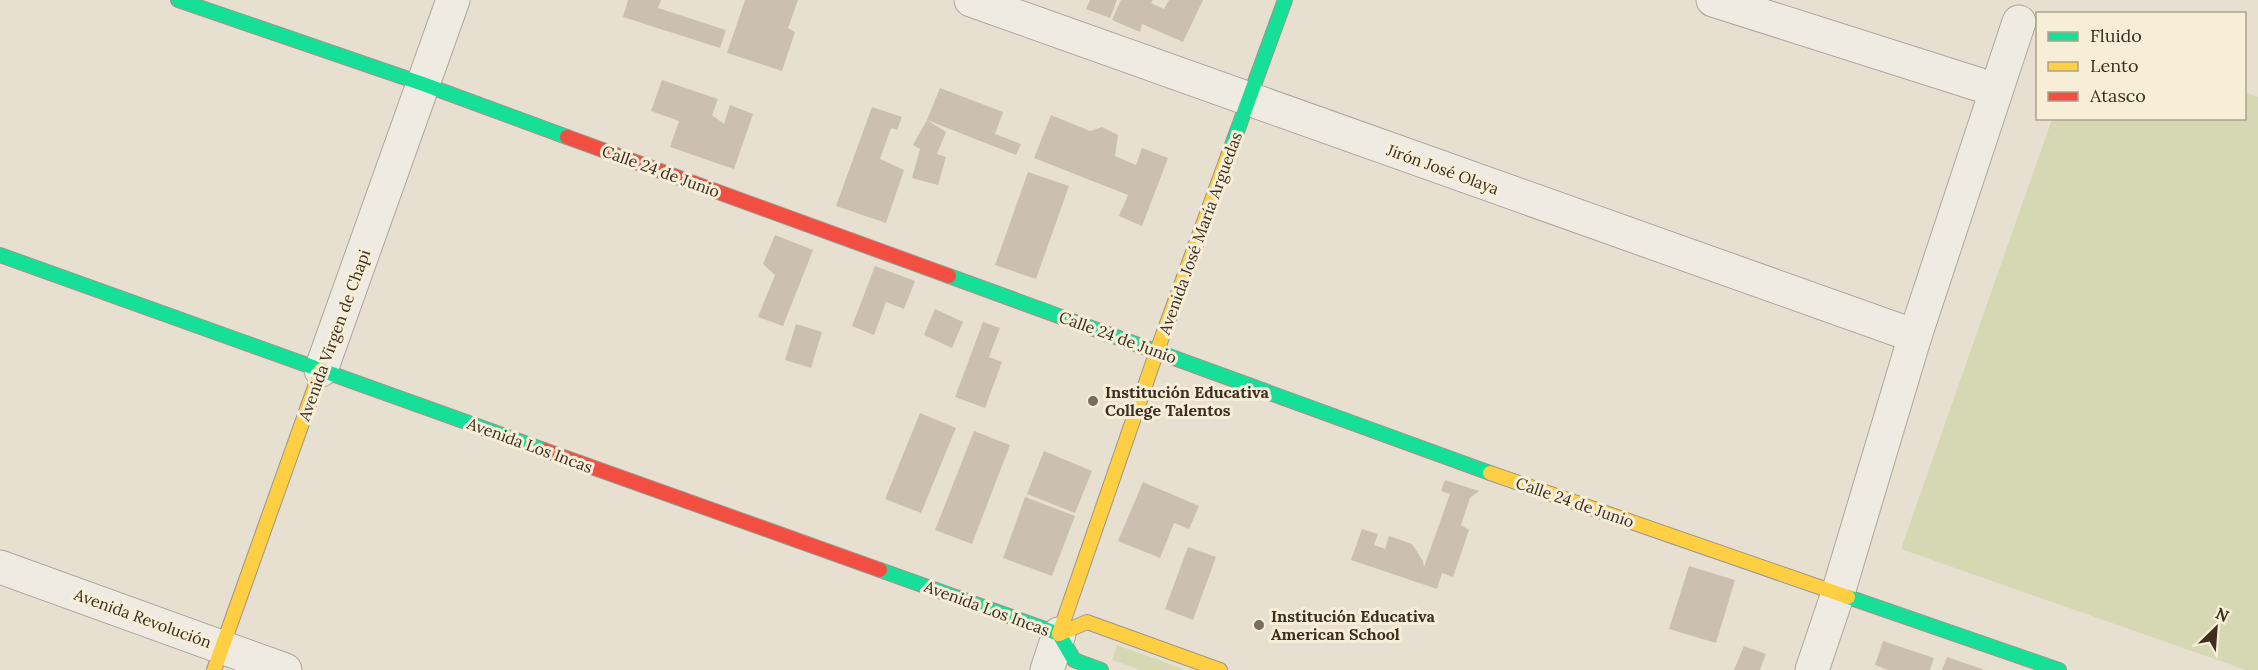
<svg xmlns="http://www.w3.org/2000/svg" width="2258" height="670" font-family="Lora,serif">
  <rect width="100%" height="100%" fill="#e7e0d1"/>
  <g fill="#d6d7b3">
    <path d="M 2245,92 L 2258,97 L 2258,670 L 2246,670 L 1901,549 L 2052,119 L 2244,118 Z"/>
    <path d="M 1117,645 L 1186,670 L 1140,670 L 1112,660 Z"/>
  </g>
  <g fill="#cbbfb2">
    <path d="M 628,0 L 661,0 L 658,8 L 726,30 L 720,48 L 623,17 Z"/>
    <path d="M 745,0 L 798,0 L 788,28 L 795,32 L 782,71 L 727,53 Z"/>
    <path d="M 1090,0 L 1117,0 L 1110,18 L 1086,9 Z"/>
    <path d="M 1121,0 L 1153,0 L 1151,3 L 1164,9 L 1169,0 L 1203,0 L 1183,42 L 1142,24 L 1140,32 L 1112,20 Z"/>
    <path d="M 662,80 L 718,99 L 712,115 L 724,124 L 730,105 L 753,114 L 734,169 L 670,147 L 679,121 L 651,111 Z"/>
    <path d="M 940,88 L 1003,112 L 995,134 L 1021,144 L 1016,155 L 927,120 L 946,132 L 937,154 L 946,157 L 938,185 L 912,178 L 920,149 L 913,145 L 927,120 Z"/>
    <path d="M 872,107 L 902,117 L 897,130 L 891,128 L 880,159 L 904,170 L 886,223 L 836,206 Z"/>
    <path d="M 1051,115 L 1090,131 L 1102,127 L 1118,135 L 1115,156 L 1136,165 L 1142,148 L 1168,158 L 1142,226 L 1119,216 L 1128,195 L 1034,158 Z"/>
    <path d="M 1028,172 L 1069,186 L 1036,279 L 995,265 Z"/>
    <path d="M 775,235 L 813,250 L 783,326 L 758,317 L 775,275 L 763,264 Z"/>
    <path d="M 875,266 L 915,281 L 904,309 L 886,302 L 874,335 L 852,326 Z"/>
    <path d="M 935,309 L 963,322 L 952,348 L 924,335 Z"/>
    <path d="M 983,322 L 1000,328 L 989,357 L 1002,362 L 985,408 L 955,397 Z"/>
    <path d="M 796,324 L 822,332 L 811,368 L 785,360 Z"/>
    <path d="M 920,413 L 956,428 L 921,513 L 885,499 Z"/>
    <path d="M 974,431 L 1010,445 L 972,544 L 935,530 Z"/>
    <path d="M 1044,451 L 1092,471 L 1075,513 L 1027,494 Z"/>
    <path d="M 1445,480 L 1479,491 L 1470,498 L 1461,525 L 1469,530 L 1453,577 L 1442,573 L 1437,589 L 1351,560 L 1362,529 L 1378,534 L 1374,545 L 1385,549 L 1389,536 L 1412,544 L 1423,561 L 1424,567 L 1450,494 L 1441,491 Z"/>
    <path d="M 1143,482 L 1199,506 L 1189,529 L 1174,523 L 1160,558 L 1118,541 Z"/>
    <path d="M 1025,497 L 1075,516 L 1052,576 L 1003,558 Z"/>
    <path d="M 1188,547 L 1216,557 L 1193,620 L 1165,609 Z"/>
    <path d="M 1689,566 L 1735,580 L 1716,643 L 1669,629 Z"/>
    <path d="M 1883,641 L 1934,658 L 1930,670 L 1888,670 L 1875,665 Z"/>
    <path d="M 1744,646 L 1766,654 L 1760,670 L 1734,670 Z"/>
    <path d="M 1947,657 L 1985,670 L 1942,670 Z"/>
  </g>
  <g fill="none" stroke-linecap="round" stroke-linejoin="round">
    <defs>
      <g id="street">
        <path d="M 971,0 L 1915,336"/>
        <path d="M 1713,0 L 1996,90"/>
        <path d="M 321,370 L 453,0"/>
        <path d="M 0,567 L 285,670"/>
        <path d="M 1047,670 L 1059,634"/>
        <path d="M 1812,670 L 1838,593 L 1915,336 L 2019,22"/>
      </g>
      <g id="fast">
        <path d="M 178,0 L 423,84 L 567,137"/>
        <path d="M 1228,156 L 1285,0"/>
        <path d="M 0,255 L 544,450"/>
        <path d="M 949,276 L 1490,473"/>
        <path d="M 880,570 L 1059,634 L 1074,660 L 1101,670"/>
        <path d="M 1848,597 L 2059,670"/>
      </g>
      <g id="slow">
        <path d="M 1490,473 L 1848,597"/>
        <path d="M 1059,634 L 1157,351 L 1228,156"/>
        <path d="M 1059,634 L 1087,622 L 1220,670"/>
        <path d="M 214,670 L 321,370"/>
      </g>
      <g id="jam">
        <path d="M 567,137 L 949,276"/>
        <path d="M 544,450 L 880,570"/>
      </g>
    </defs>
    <use href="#street" stroke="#ada599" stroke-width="35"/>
    <use href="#fast" stroke="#9c958a" stroke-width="16"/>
    <use href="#slow" stroke="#9c958a" stroke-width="16"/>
    <use href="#jam" stroke="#9c958a" stroke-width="16"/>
    <use href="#street" stroke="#efebe3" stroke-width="33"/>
    <use href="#fast" stroke="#16e098" stroke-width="14"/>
    <use href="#slow" stroke="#ffcf43" stroke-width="14"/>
    <use href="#jam" stroke="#f24e42" stroke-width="14"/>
  </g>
  <g fill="#786c5e" stroke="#f7eed8" stroke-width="2">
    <circle cx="1093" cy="401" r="6"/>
    <circle cx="1259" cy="625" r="6"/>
  </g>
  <g text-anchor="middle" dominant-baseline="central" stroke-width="6" stroke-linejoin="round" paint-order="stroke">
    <g font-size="16" fill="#3d2e20" stroke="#f7eed8">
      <text transform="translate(1443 169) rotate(20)">Jirón José Olaya</text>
      <text transform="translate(661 171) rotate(20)">Calle 24 de Junio</text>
      <text transform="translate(1200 233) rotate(-70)">Avenida José María Arguedas</text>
      <text transform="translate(334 335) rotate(-70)">Avenida Virgen de Chapi</text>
      <text transform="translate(1118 337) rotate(20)">Calle 24 de Junio</text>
      <text transform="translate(530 445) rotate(20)">Avenida Los Incas</text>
      <text transform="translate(1575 502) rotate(19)">Calle 24 de Junio</text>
      <text transform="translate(987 608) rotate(20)">Avenida Los Incas</text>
      <text transform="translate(143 618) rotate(20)">Avenida Revolución</text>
    </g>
    <g font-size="16" font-weight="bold" fill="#3d2e20" stroke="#f7eed8" text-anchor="start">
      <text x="1105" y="392">Institución Educativa<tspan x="1105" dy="18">College Talentos</tspan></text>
      <text x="1271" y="616">Institución Educativa<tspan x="1271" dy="18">American School</tspan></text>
    </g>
  </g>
  <rect x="2036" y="12" width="210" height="108" fill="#f7eed8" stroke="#ada18e" stroke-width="1.5"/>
  <rect x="2048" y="32" width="30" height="9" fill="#16e098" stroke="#ada18e" stroke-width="1.5"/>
  <text x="2090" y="42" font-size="18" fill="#3d2e20">Fluido</text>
  <rect x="2048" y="62" width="30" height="9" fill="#ffcf43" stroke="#ada18e" stroke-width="1.5"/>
  <text x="2090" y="72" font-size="18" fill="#3d2e20">Lento</text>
  <rect x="2048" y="92" width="30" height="9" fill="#f24e42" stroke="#ada18e" stroke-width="1.5"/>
  <text x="2090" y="102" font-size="18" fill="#3d2e20">Atasco</text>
  <g transform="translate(2216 628) rotate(25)" stroke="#f7eed8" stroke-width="4.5" paint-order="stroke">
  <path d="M0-4.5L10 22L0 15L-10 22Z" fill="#3d2e20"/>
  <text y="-9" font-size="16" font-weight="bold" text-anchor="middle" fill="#3d2e20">N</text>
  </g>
</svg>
